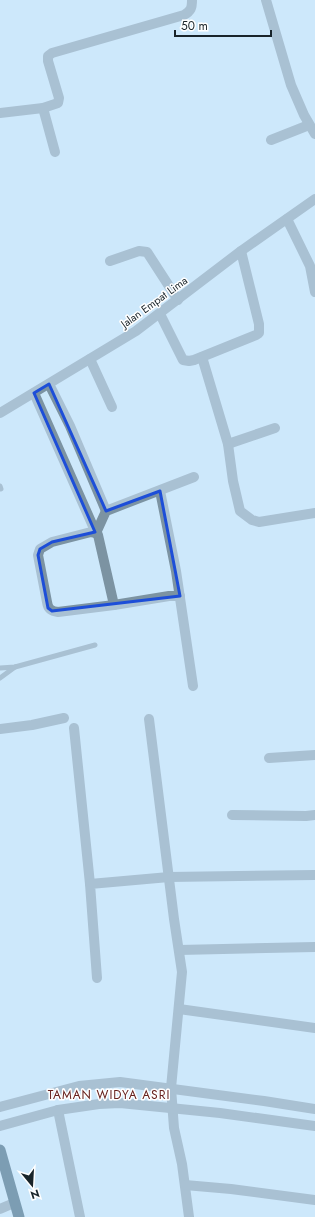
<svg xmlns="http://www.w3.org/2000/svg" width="315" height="1217" font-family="Jost,sans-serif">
  <rect width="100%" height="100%" fill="#cde8fb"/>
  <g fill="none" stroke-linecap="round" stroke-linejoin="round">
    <g stroke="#7c93a2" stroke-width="5">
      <path d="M 0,486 L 1,489"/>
      <path d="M 0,668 L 15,667 L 95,645"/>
      <path d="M 0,678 L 15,667"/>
    </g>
    <g stroke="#7c93a2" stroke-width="10">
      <path d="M 266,0 L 291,85 L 304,115 L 315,134"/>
      <path d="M 43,108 L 55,152"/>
      <path d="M 0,113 L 43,108 L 58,103 L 59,98 L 48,61 L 48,56 L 52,53 L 184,15 C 191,11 192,8 192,0"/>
      <path d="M 271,140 L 309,125"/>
      <path d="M 287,219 L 310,266 L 315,292"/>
      <path d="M 110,261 L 139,251 L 147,252 L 178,300"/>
      <path d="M 160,314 L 183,360 L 189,361 L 194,360 L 256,335 L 259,333 L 259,324 L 241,251"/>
      <path d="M 202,357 L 228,444 L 233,481 L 240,511 L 252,520 L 259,522 L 315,513"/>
      <path d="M 90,359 L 112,407"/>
      <path d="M 49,384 L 70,426 L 106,511"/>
      <path d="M 34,393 L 96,533 L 98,535 L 114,605"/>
      <path d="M 0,413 L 136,331 L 241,251 L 315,199"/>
      <path d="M 228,444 L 275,428"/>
      <path d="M 160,491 L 176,571 L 193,686"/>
      <path d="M 96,533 L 91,532 L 52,542 L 40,549 L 38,555 L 47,602 C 48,609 51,611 58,612 L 114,605 L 169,596 L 180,596"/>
      <path d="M 96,533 L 106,511 L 194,477"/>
      <path d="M 149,719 L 174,919 L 182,972 L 171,1088 L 174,1128 L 182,1164 L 189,1217"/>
      <path d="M 74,728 L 90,884"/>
      <path d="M 0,729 L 32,725 L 64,718"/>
      <path d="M 269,758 L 315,755"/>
      <path d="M 232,815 L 306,816 L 315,815"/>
      <path d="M 179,950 L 315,947"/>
      <path d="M 97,978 L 90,884 L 169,877 L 315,875"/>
      <path d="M 179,1009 L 315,1028"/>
      <path d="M 0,1107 L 79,1086 L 120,1082 L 264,1101 L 315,1109"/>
      <path d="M 58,1110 L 80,1217"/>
      <path d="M 0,1126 L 58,1110 L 99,1104 L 120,1103 L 220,1113 L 315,1126"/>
      <path d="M 185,1185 L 231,1189 L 315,1200"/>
      <path d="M 0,1209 L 14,1203"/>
    </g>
    <path stroke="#1a445c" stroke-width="11" d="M 0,1150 L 19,1217"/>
  </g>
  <path d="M0 0H315V1217H0ZM 49,384 L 106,511 L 160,491 L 180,596 L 52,611 L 48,608 L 38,555 L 40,549 L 52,542 L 95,532 L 34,393 Z" fill="#cde8fb" fill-opacity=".55" fill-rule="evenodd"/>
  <path fill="none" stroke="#1d4ed8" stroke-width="3" stroke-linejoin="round" d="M 49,384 L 106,511 L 160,491 L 180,596 L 52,611 L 48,608 L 38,555 L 40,549 L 52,542 L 95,532 L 34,393 Z"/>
  <g text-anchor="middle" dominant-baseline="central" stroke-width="3" stroke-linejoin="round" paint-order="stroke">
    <g font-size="11" fill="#19242a" stroke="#fff">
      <text transform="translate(154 302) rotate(-36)">Jalan Empat Lima</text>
    </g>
    <g font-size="12" letter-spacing="1" fill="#67221f" stroke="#fff">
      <text x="109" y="1095">TAMAN WIDYA ASRI</text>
    </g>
  </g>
  <g transform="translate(32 1185) rotate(162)" stroke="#ffffff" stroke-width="3" paint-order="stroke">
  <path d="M0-3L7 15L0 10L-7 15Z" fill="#19242a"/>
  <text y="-6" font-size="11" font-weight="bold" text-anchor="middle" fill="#19242a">N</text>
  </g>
  <path d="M175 30v6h96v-6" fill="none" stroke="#19242a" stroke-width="2"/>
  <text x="181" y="30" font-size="12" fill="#19242a" stroke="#ffffff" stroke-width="3" paint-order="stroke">50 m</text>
</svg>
